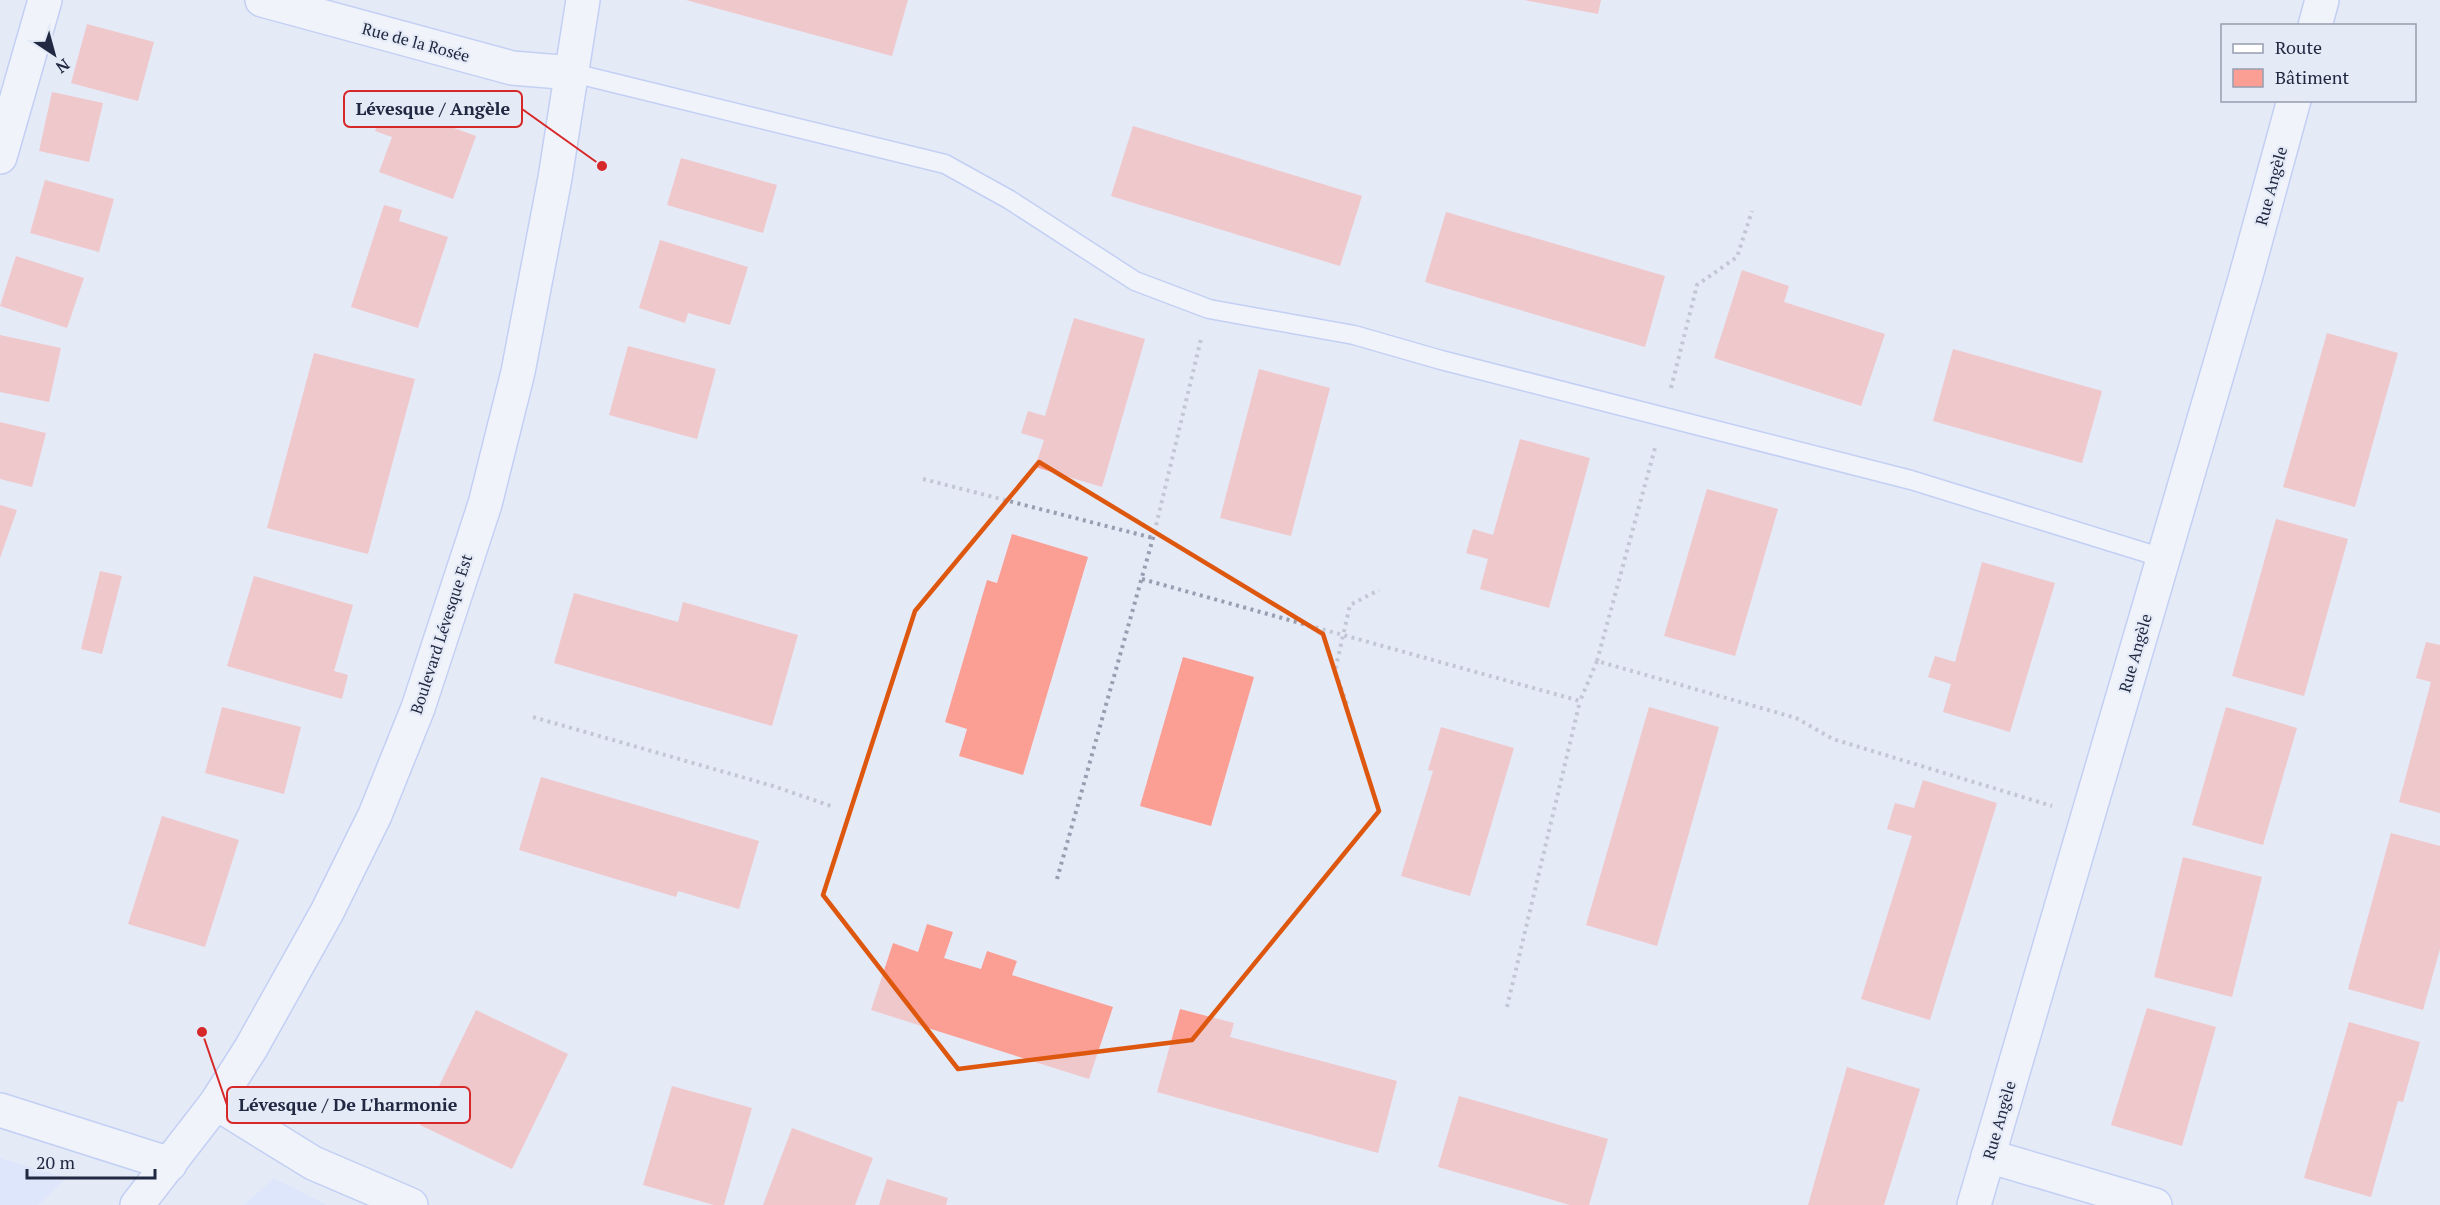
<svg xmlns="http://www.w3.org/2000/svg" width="2440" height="1205" font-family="'PT Serif',serif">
  <rect width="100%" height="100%" fill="#e5eaf7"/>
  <g fill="#d6e2ff">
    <path d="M 0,1158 L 66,1178 L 38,1205 L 0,1205 Z"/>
    <path d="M 274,1178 L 327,1205 L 244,1205 Z"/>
  </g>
  <g fill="#fb9f95">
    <path d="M 686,0 L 908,0 L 892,56 Z"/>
    <path d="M 1524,0 L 1601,0 L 1598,14 Z"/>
    <path d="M 87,24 L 154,42 L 138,101 L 71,83 Z"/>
    <path d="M 52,92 L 103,103 L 89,162 L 39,151 Z"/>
    <path d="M 385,103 L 476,136 L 453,199 L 379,172 L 392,137 L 375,131 Z"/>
    <path d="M 1133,126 L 1362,196 L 1340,266 L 1111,196 Z"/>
    <path d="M 681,158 L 777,185 L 763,233 L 667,205 Z"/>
    <path d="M 45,180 L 114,199 L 99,252 L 30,233 Z"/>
    <path d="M 384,205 L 402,210 L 399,221 L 448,237 L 418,328 L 351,307 Z"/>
    <path d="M 1446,212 L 1665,276 L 1645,347 L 1425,282 Z"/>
    <path d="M 660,240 L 748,267 L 730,325 L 688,313 L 685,323 L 639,308 Z"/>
    <path d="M 16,256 L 84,278 L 67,328 L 0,306 Z"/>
    <path d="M 1742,270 L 1789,286 L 1784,302 L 1885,334 L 1861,406 L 1714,358 Z"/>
    <path d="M 1074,318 L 1145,339 L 1102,487 L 1035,467 L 1044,440 L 1021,433 L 1028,411 L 1045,416 Z"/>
    <path d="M 2327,333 L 2398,353 L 2355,507 L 2283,487 Z"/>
    <path d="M 0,335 L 61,348 L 49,402 L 0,392 Z"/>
    <path d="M 628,346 L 716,369 L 697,439 L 609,415 Z"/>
    <path d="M 1953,349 L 2102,391 L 2082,463 L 1933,421 Z"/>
    <path d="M 314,353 L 415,379 L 368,554 L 267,528 Z"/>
    <path d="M 1259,369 L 1330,388 L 1291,536 L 1220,518 Z"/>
    <path d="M 0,422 L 46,433 L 32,487 L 0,479 Z"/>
    <path d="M 1520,439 L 1590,458 L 1549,608 L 1480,589 L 1488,559 L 1466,553 L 1473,529 L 1493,535 Z"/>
    <path d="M 1707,489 L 1778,509 L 1735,656 L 1664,636 Z"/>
    <path d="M 0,505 L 17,510 L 0,558 Z"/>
    <path d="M 2276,519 L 2348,539 L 2304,696 L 2232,676 Z"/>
    <path d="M 1012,534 L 1088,557 L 1023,775 L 959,756 L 967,729 L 945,722 L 987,580 L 997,583 Z"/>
    <path d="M 1982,562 L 2055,583 L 2010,732 L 1943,712 L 1951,684 L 1928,677 L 1935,656 L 1955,662 Z"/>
    <path d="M 100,571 L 122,576 L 102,654 L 81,649 Z"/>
    <path d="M 254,576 L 353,605 L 334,671 L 348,675 L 342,699 L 227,666 Z"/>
    <path d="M 574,593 L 678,622 L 683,602 L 798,635 L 772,726 L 554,663 Z"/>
    <path d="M 2426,642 L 2440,645 L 2440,813 L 2399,802 L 2431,682 L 2416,678 Z"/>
    <path d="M 1183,657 L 1254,677 L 1211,826 L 1140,806 Z"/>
    <path d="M 222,707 L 301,727 L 284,794 L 205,773 Z"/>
    <path d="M 1649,707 L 1719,727 L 1657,946 L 1586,925 Z"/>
    <path d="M 2226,707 L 2297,728 L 2263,845 L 2192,825 Z"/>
    <path d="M 1441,727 L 1514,748 L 1470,896 L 1401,876 L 1433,771 L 1428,770 Z"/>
    <path d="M 541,777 L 759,841 L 739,909 L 678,891 L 676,897 L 519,850 Z"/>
    <path d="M 1923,780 L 1997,803 L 1930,1020 L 1861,999 L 1912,836 L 1887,829 L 1895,803 L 1914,808 Z"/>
    <path d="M 162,816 L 239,840 L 205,947 L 128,924 Z"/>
    <path d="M 2391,833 L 2440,846 L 2440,949 L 2423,1010 L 2348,989 Z"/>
    <path d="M 2183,857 L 2262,877 L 2232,997 L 2154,977 Z"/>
    <path d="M 927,924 L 953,932 L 944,958 L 981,969 L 987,951 L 1017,961 L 1012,975 L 1113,1007 L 1089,1079 L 871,1010 L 893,943 L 918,952 Z"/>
    <path d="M 2147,1008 L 2216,1027 L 2182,1146 L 2111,1125 Z"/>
    <path d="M 1180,1009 L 1234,1023 L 1230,1037 L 1397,1081 L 1378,1153 L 1157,1092 Z"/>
    <path d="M 476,1010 L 568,1054 L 512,1169 L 420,1125 Z"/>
    <path d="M 2349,1022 L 2420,1042 L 2403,1102 L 2398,1101 L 2371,1197 L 2304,1178 Z"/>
    <path d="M 1847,1067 L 1920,1089 L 1884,1205 L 1808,1205 Z"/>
    <path d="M 672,1086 L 752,1108 L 724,1205 L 714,1205 L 643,1185 Z"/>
    <path d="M 1459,1096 L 1608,1139 L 1589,1205 L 1570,1205 L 1438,1167 Z"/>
    <path d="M 792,1128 L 873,1158 L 855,1205 L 763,1205 Z"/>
    <path d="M 887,1179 L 948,1198 L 946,1205 L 879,1205 Z"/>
  </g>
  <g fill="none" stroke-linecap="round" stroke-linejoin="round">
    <defs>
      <path id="service" d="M 573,73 L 945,164 L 1010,200 L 1135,281 L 1209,309 L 1354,335 L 1441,360 L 1911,480 L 2163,558"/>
      <g id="minor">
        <path d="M 262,0 L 512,68 L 573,73"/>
        <path d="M 2315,26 L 2322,0"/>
        <path d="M 0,157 L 45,0"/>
        <path d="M 216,1103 L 313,1163 L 411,1205"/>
        <path d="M 0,1110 L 170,1164"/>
        <path d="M 1988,1156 L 2155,1205"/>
        <path d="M 1974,1205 L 2245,279 L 2294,100"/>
      </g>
      <path id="tertiary" d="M 137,1205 L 216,1103 L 251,1048 L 327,912 L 375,815 L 418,708 L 485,504 L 518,372 L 555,178 L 583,0"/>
    </defs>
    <use href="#service" stroke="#98b1ee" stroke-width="21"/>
    <use href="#minor" stroke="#98b1ee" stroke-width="36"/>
    <use href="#tertiary" stroke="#98b1ee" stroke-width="36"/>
    <g stroke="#989eb0" stroke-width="4" stroke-dasharray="3 4.5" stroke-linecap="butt">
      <path d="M 1671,388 L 1697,285 L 1737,257 L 1752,211"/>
      <path d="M 923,479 L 1153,538"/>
      <path d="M 1142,579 L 1580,701 L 1597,661 L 1796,718 L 1833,739 L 2052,806"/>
      <path d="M 1597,661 L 1655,448"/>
      <path d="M 1347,704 L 1335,671 L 1350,605 L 1379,590"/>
      <path d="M 533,717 L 773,786 L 834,807"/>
      <path d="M 1057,879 L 1153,538 L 1201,339"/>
      <path d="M 1507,1007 L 1580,701"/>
    </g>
    <use href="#service" stroke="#fff" stroke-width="18"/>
    <use href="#minor" stroke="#fff" stroke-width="33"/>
    <use href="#tertiary" stroke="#fff" stroke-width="33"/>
  </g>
  <path d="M0 0H2440V1205H0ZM 1039,462 L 1323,634 L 1379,811 L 1192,1040 L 958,1069 L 823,895 L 915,611 Z" fill="#e5eaf7" fill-opacity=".55" fill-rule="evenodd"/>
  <path fill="none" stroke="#de570f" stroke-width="4.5" stroke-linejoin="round" d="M 1039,462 L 1323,634 L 1379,811 L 1192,1040 L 958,1069 L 823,895 L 915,611 Z"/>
  <g text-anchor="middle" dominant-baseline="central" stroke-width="4.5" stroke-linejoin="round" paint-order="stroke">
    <g font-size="16" fill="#202941" stroke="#e5eaf7">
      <text transform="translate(416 42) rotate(15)">Rue de la Rosée</text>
      <text transform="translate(2271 186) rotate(-75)">Rue Angèle</text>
      <text transform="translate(441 634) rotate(-72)">Boulevard Lévesque Est</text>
      <text transform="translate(2135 653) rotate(-74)">Rue Angèle</text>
      <text transform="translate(1999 1120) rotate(-74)">Rue Angèle</text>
    </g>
  </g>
  <path fill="none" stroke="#d62828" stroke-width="2" d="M602 166L522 109M202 1032L227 1105"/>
  <g fill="#d62828" stroke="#e5eaf7" stroke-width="2">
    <circle cx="602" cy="166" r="6"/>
    <circle cx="202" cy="1032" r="6"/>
  </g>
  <g fill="#e5eaf7" stroke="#d62828" stroke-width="2">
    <rect x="344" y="91" width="178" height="36" rx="6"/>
    <rect x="227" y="1087" width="243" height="36" rx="6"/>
  </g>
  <g font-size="18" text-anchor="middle" font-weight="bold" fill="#202941">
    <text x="433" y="115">Lévesque / Angèle</text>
    <text x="348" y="1111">Lévesque / De L'harmonie</text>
  </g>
  <rect x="2221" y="24" width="195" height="78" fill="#e5eaf7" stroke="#969dae" stroke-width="1.5"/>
  <rect x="2233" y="44" width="30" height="9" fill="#ffffff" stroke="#969dae" stroke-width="1.5"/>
  <text x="2275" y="54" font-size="18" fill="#202941">Route</text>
  <rect x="2233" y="69" width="30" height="18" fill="#fb9f95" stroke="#969dae" stroke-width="1.5"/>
  <text x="2275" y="84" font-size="18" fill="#202941">Bâtiment</text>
  <g transform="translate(54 54) rotate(144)" stroke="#e5eaf7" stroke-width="4.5" paint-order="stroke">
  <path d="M0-4.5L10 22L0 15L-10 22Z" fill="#202941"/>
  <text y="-9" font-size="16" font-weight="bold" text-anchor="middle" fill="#202941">N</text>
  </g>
  <path d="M27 1169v9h128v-9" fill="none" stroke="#202941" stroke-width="3"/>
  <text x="36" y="1169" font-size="18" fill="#202941" stroke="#e5eaf7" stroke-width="4.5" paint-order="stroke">20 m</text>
</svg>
